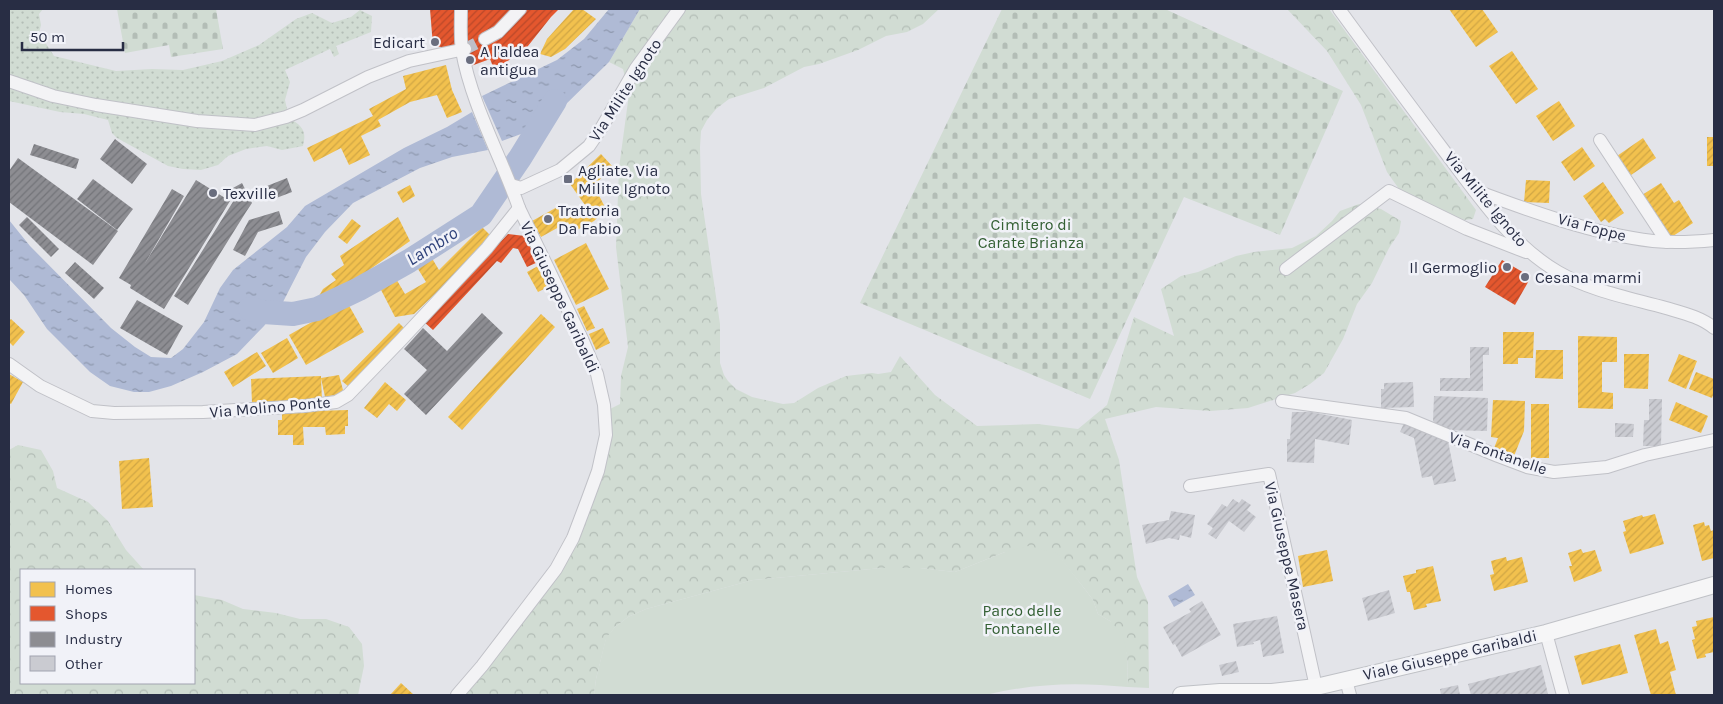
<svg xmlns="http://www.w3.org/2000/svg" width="1723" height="704" font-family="Karla,sans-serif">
  <defs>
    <pattern id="grass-dots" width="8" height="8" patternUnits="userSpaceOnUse" patternTransform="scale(1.25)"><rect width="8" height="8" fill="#d1dcd3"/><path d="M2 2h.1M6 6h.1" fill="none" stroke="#b3bdb6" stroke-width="1.8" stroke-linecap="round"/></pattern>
    <pattern id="forest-crowns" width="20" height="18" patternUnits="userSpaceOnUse" patternTransform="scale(1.25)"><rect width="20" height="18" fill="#d1dcd3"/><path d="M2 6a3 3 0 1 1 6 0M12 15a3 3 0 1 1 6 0" fill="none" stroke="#b3bdb6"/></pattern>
    <pattern id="cemetery-stones" width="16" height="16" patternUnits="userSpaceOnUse" patternTransform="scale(1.25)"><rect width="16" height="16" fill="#d1dcd3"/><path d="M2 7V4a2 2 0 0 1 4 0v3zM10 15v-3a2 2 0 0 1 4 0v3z" fill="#b3bdb6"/></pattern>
    <pattern id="water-ripples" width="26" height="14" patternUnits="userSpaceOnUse" patternTransform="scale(1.25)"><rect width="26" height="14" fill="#afbad5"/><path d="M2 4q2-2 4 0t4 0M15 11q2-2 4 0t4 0" fill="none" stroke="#8e98ae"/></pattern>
    <pattern id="homes-hatch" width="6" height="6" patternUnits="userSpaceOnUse" patternTransform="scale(1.25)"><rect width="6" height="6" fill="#f2c14e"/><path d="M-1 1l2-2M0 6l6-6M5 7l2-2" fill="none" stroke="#d0a645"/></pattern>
    <pattern id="shops-hatch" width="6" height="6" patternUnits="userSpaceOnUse" patternTransform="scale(1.25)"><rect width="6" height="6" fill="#e4572e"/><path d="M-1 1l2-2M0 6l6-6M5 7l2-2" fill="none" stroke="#b94829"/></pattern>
    <pattern id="industry-hatch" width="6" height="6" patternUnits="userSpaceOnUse" patternTransform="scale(1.25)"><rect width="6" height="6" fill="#8d8d92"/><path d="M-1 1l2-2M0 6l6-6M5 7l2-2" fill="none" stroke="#737479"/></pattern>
    <pattern id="building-hatch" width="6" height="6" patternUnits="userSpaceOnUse" patternTransform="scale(1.25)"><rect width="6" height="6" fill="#cacbd1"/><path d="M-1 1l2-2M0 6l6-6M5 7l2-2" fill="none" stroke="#aeafb5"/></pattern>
  </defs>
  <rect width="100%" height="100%" fill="#e3e4e9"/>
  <path fill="url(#grass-dots)" d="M 9,9 L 43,9 L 39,14 L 41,25 L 39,33 L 54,56 L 116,71 L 152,69 L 183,70 L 222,61 L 259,45 L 296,19 L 312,13 L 332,23 L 351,17 L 360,10 L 372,16 L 371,32 L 336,46 L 339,54 L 334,57 L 330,49 L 285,70 L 290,82 L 285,100 L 289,118 C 302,126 307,130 303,146 L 282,150 L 267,146 L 246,149 L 228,156 L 218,165 L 201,170 L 183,169 L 168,166 L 117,138 L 112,133 L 108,120 L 84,114 L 60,112 L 9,101 Z"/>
  <g fill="url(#forest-crowns)">
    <path d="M 640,9 L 939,9 L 923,24 L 907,32 L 886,36 L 858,50 L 819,64 L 804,67 L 764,88 L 729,99 L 716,109 L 707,120 L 701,131 L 700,147 L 701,194 L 720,324 L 720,363 L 724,375 L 728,381 L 736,389 L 752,397 L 783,404 L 794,403 L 818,388 L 846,376 L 872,373 L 878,374 L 891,372 L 900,356 L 935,395 L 977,426 L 1038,424 L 1078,429 L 1107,405 L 1134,317 L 1174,336 L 1161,289 L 1181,276 L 1198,272 L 1236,256 L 1254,252 L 1292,248 L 1316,236 L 1332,221 L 1340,211 L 1359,204 L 1381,209 L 1401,221 L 1399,233 L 1389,248 L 1372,283 L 1357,304 L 1343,339 L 1324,373 L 1310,384 L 1295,393 L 1248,408 L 1210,411 L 1156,407 L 1105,419 L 1119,460 L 1137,577 L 1148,602 L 1149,688 L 1128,687 L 1127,654 L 1110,621 L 1098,614 L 1093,600 L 1084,588 L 1057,554 L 1005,552 L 955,572 L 920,568 L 882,568 L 753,580 L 646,609 L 628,617 L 615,627 L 606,639 L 596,679 L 594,695 L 457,695 L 556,569 L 587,501 L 604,412 L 620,404 L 621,376 L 628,347 L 616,247 L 619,168 L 629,94 L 623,69 L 609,62 Z"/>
    <path d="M 1287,9 L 1329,9 L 1476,210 L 1473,219 L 1464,220 L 1399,189 L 1387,172 L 1361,105 L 1327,51 Z"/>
    <path d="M 18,445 L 41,450 L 53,471 L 57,488 L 88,502 L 108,521 L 126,550 L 144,570 L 21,570 L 21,683 L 194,683 L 194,595 L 222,600 L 243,609 L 276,613 L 300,619 L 326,619 L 349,627 L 362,644 L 364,666 L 358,695 L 9,695 L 9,450 Z"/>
  </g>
  <g fill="url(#cemetery-stones)">
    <path d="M 117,9 L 216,9 L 223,49 L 171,57 L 169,45 L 125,53 Z"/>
    <path d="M 1002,9 L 1165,9 L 1343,91 L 1280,235 L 1184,197 L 1090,399 L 860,303 Z"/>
  </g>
  <path fill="#d1dcd3" d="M 1028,546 L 1057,553 L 1084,588 L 1093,600 L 1098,614 L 1110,621 L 1122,634 L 1127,654 L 1128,687 C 1076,682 1036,683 986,695 L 594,695 L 596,679 L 606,638 L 615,627 L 628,617 L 646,609 L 753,580 L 882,568 L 920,568 L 955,572 L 1005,552 Z"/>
  <g fill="url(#water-ripples)">
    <path d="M 609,9 L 640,9 L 609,62 L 560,110 L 543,126 L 502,141 L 482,96 L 557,60 L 584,39 Z"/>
    <path d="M 472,112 L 488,150 L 452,157 L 420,168 L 353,203 L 325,232 L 306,257 L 283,302 L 264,326 L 237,354 L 203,372 L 171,386 L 149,392 L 134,392 L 110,386 L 90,372 L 47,329 L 24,295 L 9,279 L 9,220 L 30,246 L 111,328 L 135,347 L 151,357 L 171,358 L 183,349 L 204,322 L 220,288 L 233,270 L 287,227 L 305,206 L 404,148 L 447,127 Z"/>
    <path d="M 1188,584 L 1195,595 L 1174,607 L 1168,596 Z"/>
  </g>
  <g fill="url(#homes-hatch)">
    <path d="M 574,9 L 582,9 L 596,19 L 565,49 L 551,57 L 540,54 L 547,39 Z"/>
    <path d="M 1449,9 L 1482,9 L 1498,32 L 1476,47 Z"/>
    <path d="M 1512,51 L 1538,89 L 1516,104 L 1489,66 Z"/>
    <path d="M 446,65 L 452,90 L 462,112 L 447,118 L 437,95 L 410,102 L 378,120 L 381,126 L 361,136 L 370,155 L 349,165 L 341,148 L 314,162 L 307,148 L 373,116 L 369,109 L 406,89 L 403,76 Z"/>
    <path d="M 1559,101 L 1575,126 L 1553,141 L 1536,116 Z"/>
    <rect x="1707" y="137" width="7" height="29"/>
    <path d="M 1643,138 L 1656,158 L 1631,175 L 1617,156 Z"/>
    <path d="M 1582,147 L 1595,166 L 1574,181 L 1561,162 Z"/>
    <path d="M 601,154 L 612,166 L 594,186 L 606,209 L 594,221 L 573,232 L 568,222 L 541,237 L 532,221 L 561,205 L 567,215 L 585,205 L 570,184 Z"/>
    <path d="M 1526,180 L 1550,181 L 1549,203 L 1524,202 Z"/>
    <path d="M 1603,182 L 1624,213 L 1609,223 L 1605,219 L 1601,222 L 1583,196 Z"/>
    <path d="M 1661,183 L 1674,203 L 1679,200 L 1693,223 L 1670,238 L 1642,195 Z"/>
    <path d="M 410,185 L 415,196 L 403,203 L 397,192 Z"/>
    <path d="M 398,217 L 410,241 L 327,300 L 320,303 L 316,301 L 323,289 L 336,280 L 331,274 L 344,265 L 340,256 Z"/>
    <path d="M 352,219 L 361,226 L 347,244 L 338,237 Z"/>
    <path d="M 482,227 L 491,236 L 438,295 L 435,294 L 414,314 L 395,317 L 379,286 L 395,277 L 405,294 L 426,282 L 415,264 L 430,255 L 439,270 Z"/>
    <path d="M 586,243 L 609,289 L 576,305 L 554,260 Z"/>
    <path d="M 538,266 L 548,287 L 538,292 L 527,272 Z"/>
    <path d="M 347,302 L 364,332 L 306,365 L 289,335 Z"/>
    <path d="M 584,306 L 595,328 L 587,331 L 577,309 Z"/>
    <path d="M 541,314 L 555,327 L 462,430 L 448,417 Z"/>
    <path d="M 11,319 L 25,332 L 13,346 L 9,342 L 9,321 Z"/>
    <path d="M 399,323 L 405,329 L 349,387 L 342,381 Z"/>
    <path d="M 603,328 L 610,343 L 596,350 L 589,334 Z"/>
    <path d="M 1503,332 L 1534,332 L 1533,358 L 1518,358 L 1518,364 L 1503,364 Z"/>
    <path d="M 1578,336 L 1617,337 L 1617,362 L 1602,362 L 1602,392 L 1613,393 L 1613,409 L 1578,408 Z"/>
    <path d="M 287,338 L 298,358 L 273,373 L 261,353 Z"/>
    <path d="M 1536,350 L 1563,350 L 1563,379 L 1535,378 Z"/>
    <path d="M 257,352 L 266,366 L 233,387 L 224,372 Z"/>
    <path d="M 1624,354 L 1649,354 L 1648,389 L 1624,388 Z"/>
    <path d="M 1679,354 L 1697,361 L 1686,389 L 1668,381 Z"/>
    <path d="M 1696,372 L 1714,379 L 1714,393 L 1712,398 L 1689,389 Z"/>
    <path d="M 9,374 L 23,382 L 11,404 L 9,403 Z"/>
    <path d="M 339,375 L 343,390 L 339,394 L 325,397 L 321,378 L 322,400 L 252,403 L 251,379 L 321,376 L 321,378 Z"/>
    <path d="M 385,382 L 406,400 L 397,411 L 389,404 L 377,418 L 364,408 Z"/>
    <path d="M 1493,400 L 1525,401 L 1524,431 L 1514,456 L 1494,448 L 1498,438 L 1491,437 Z"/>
    <path d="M 1676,402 L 1708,416 L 1701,433 L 1669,420 Z"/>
    <rect x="1531" y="404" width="18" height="54"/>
    <path d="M 348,410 L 348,426 L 345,426 L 345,434 L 326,435 L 325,427 L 303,427 L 304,445 L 293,445 L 293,435 L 278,435 L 278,420 L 282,420 L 282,412 Z"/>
    <path d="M 149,458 L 153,507 L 122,509 L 119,461 Z"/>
    <path d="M 1655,514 L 1664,544 L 1630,554 L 1623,532 L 1626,531 L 1623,521 L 1642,515 L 1643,517 Z"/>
    <path d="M 1704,522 L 1705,526 L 1709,525 L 1711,531 L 1714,530 L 1714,558 L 1702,561 L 1693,525 Z"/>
    <path d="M 1581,549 L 1583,553 L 1595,550 L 1602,571 L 1574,582 L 1569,566 L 1572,566 L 1568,553 Z"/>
    <path d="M 1327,550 L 1333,581 L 1303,587 L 1298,556 Z"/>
    <path d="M 1506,557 L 1507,561 L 1522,557 L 1528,582 L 1494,591 L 1490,575 L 1494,574 L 1491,561 Z"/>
    <path d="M 1433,566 L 1441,601 L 1426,604 L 1427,607 L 1414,610 L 1410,592 L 1407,592 L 1403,576 L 1416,573 L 1416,570 Z"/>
    <path d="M 1714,617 L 1714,652 L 1705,654 L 1706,657 L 1697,659 L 1692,640 L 1695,639 L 1692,627 L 1697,626 L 1696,621 Z"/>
    <path d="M 1656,629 L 1660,644 L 1668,641 L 1676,670 L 1670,672 L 1676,695 L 1651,695 L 1634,635 Z"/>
    <path d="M 1620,644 L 1628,673 L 1582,685 L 1574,656 Z"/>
    <path d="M 401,683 L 414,695 L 390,695 Z"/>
  </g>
  <g fill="url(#shops-hatch)">
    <path d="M 430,9 L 458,9 L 459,46 L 450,48 L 433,46 Z"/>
    <path d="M 466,9 L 559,9 L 551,17 L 524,51 L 494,69 L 490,59 L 471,66 L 465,49 Z"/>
    <path d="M 508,234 L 525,236 L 538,262 L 527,267 L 518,249 L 513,248 L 501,263 L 497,261 L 433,330 L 423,321 Z"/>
    <path d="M 1502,260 L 1531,277 L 1515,305 L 1485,287 Z"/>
  </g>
  <g fill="url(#industry-hatch)">
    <path d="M 115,139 L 147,164 L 132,184 L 100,159 Z"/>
    <path d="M 34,144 L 79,159 L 76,169 L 30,155 Z"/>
    <path d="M 18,158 L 118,231 L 93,265 L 9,202 L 9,171 Z"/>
    <path d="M 287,178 L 292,192 L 271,200 L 267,186 Z"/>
    <path d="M 93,179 L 133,209 L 117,230 L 77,199 Z"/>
    <path d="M 196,180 L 230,201 L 164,309 L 130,288 L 131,285 L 119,278 L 172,189 L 184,196 L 144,265 Z"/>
    <path d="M 242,183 L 252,203 L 246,212 L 188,305 L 174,296 L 236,197 L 233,188 Z"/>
    <path d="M 279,211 L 283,224 L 258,232 L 245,256 L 233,250 L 249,220 Z"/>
    <path d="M 27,217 L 59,249 L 51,257 L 19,225 Z"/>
    <path d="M 75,262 L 104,288 L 94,299 L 65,273 Z"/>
    <path d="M 137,300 L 183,326 L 167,355 L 120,328 Z"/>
    <path d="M 482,313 L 503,333 L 426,415 L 404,394 L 427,370 L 404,349 L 423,328 L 447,351 Z"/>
  </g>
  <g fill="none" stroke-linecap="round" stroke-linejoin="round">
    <path stroke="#afbad5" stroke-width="24" d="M 250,309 L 263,312 L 293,314 L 317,309 L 359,289 L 409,261 L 481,215 L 520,158 L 555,101"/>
  </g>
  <g fill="url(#building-hatch)">
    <path d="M 1470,347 L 1489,347 L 1489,355 L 1483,355 L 1483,391 L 1440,391 L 1440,378 L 1470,378 Z"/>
    <path d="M 1413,382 L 1414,407 L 1381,408 L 1381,389 L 1384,389 L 1384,383 Z"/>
    <path d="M 1434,396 L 1488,398 L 1487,431 L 1441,430 L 1433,421 Z"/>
    <path d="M 1649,399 L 1662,399 L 1661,446 L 1643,446 L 1644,420 L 1649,420 Z"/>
    <path d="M 1292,412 L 1311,412 L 1352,420 L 1349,445 L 1315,439 L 1314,463 L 1287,462 L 1287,439 L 1290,439 Z"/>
    <path d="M 1404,423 L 1448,441 L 1456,481 L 1434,485 L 1432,476 L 1422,478 L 1414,438 L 1400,432 Z"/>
    <path d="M 1615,423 L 1634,424 L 1633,437 L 1615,437 Z"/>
    <path d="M 1233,499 L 1239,503 L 1242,499 L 1251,505 L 1247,510 L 1256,517 L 1244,532 L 1229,521 L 1216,539 L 1208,534 L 1213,528 L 1207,524 L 1222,504 L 1227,507 Z"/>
    <path d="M 1171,511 L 1195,515 L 1191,538 L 1180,535 L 1179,540 L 1169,538 L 1146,544 L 1142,525 L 1169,520 Z"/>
    <path d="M 1389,590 L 1395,613 L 1368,621 L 1362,598 Z"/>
    <path d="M 1202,601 L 1221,635 L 1182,657 L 1175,644 L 1173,645 L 1163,627 L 1191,612 L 1189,609 Z"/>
    <path d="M 1277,616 L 1284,653 L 1263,657 L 1260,640 L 1253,642 L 1254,644 L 1237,647 L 1233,624 Z"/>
    <path d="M 1236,661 L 1239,672 L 1222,676 L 1219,665 Z"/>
    <path d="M 1541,665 L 1548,694 L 1542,695 L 1471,695 L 1468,684 Z"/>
    <path d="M 1458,685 L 1460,695 L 1441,695 L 1440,689 Z"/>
  </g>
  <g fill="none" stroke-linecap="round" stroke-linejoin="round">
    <path stroke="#bebfc8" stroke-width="12" stroke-dasharray="12 6" stroke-linecap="butt" d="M 465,49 L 485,39"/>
    <defs>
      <g id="minor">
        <path d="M 1339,9 C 1374,57 1409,104 1445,152 C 1478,195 1510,244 1558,272 C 1591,291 1630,298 1666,308 C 1683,313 1701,317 1714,328"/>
        <path d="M 485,39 L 498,32 L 520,9"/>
        <path d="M 9,81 L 53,96 L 96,105 L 197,121 L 255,125 L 286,117 L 303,110 L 368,77 L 409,61 L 465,49"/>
        <path d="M 1600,140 L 1667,242"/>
        <path d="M 511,185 L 521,188 L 560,170 L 589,146 L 602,127 L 636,68 L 679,9"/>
        <path d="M 1474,190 C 1530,211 1593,234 1653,241 C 1673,243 1694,242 1714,240"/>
        <path d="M 1286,269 L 1389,191 L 1467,229 L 1526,252"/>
        <path d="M 9,364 L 40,386 L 92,411 L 114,413 L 203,412 L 305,406 L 336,402 L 348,395 L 402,339 L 487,248 L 519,208"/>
        <path d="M 1282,401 L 1406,418 L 1498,456 L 1527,467 L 1554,472 L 1607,467 L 1645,455 L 1714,440"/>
        <path d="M 1190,486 L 1269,474 L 1316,687"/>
        <path d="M 1546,633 L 1563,695"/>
        <path d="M 1346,680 L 1350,695"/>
        <path d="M 457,695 L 482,666 L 556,569 L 573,538 L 587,501 L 598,471 L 606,435 L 604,405 L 597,374 L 582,339 L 519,208 C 501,156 472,106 462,51 C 460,38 461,23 461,9"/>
      </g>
      <path id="major" d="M 1181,695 L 1220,692 L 1272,692 L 1316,687 L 1546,633 L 1714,585"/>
    </defs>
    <use href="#minor" stroke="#c0c1c7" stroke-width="14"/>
    <use href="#major" stroke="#bfc1c6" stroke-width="18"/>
    <use href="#minor" stroke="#f3f3f5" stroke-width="12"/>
    <use href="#major" stroke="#f6f6f7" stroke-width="16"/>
  </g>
  <g fill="#696d7e" stroke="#f1f2f8" stroke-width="2">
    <circle cx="435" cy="42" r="5"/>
    <circle cx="470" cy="60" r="5"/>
    <rect x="563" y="174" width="10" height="10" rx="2.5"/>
    <circle cx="213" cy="193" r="5"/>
    <circle cx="548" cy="219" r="5"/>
    <circle cx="1507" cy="267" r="5"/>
    <circle cx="1525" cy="277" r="5"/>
  </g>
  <g text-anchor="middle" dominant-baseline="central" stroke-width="5" stroke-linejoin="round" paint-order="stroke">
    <g font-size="16" fill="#282d44" stroke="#f1f2f8" text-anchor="start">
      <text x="425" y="42" text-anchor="end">Edicart</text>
      <text x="480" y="51">A l'aldea<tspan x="480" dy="18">antigua</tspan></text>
      <text x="578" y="170">Agliate, Via<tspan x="578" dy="18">Milite Ignoto</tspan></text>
      <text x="223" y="193">Texville</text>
      <text x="558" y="210">Trattoria<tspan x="558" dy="18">Da Fabio</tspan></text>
      <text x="1497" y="267" text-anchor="end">Il Germoglio</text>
      <text x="1535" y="277">Cesana marmi</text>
    </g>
    <g font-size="16" fill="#282d44" stroke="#f1f2f8">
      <text transform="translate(625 90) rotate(-57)">Via Milite Ignoto</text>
      <text transform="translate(1486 199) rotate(50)">Via Milite Ignoto</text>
      <text transform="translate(1592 227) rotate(15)">Via Foppe</text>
      <text transform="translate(560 297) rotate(65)">Via Giuseppe Garibaldi</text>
      <text transform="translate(270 407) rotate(-5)">Via Molino Ponte</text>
      <text transform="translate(1498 453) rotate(19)">Via Fontanelle</text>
      <text transform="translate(1287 556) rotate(77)">Via Giuseppe Masera</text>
      <text transform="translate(1450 655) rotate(-13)">Viale Giuseppe Garibaldi</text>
    </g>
    <g font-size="16" fill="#346034" stroke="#f1f2f8">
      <text x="1031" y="224">Cimitero di<tspan x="1031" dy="18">Carate Brianza</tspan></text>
      <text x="1022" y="610">Parco delle<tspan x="1022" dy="18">Fontanelle</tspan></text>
    </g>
    <g font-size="18" font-style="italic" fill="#2f427b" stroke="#f1f2f8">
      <text transform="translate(432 246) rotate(-32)">Lambro</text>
    </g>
  </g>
  <rect width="1723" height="704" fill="none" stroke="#282d44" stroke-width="20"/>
  <rect x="20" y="569" width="175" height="115" fill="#f1f2f8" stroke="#a1a3b0"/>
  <rect x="30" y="582" width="25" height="15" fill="#f2c14e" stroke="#a1a3b0"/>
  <text x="65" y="594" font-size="15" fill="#282d44">Homes</text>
  <rect x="30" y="606" width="25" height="15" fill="#e4572e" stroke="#a1a3b0"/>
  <text x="65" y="619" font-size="15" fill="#282d44">Shops</text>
  <rect x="30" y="632" width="25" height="15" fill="#8d8d92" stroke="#a1a3b0"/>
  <text x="65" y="644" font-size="15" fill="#282d44">Industry</text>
  <rect x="30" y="656" width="25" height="15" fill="#cacbd1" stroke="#a1a3b0"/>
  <text x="65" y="669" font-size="15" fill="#282d44">Other</text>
  <path d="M22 42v8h101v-8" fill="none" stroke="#282d44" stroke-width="2.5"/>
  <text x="30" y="42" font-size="15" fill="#282d44" stroke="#f1f2f8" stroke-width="4" paint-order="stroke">50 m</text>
</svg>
